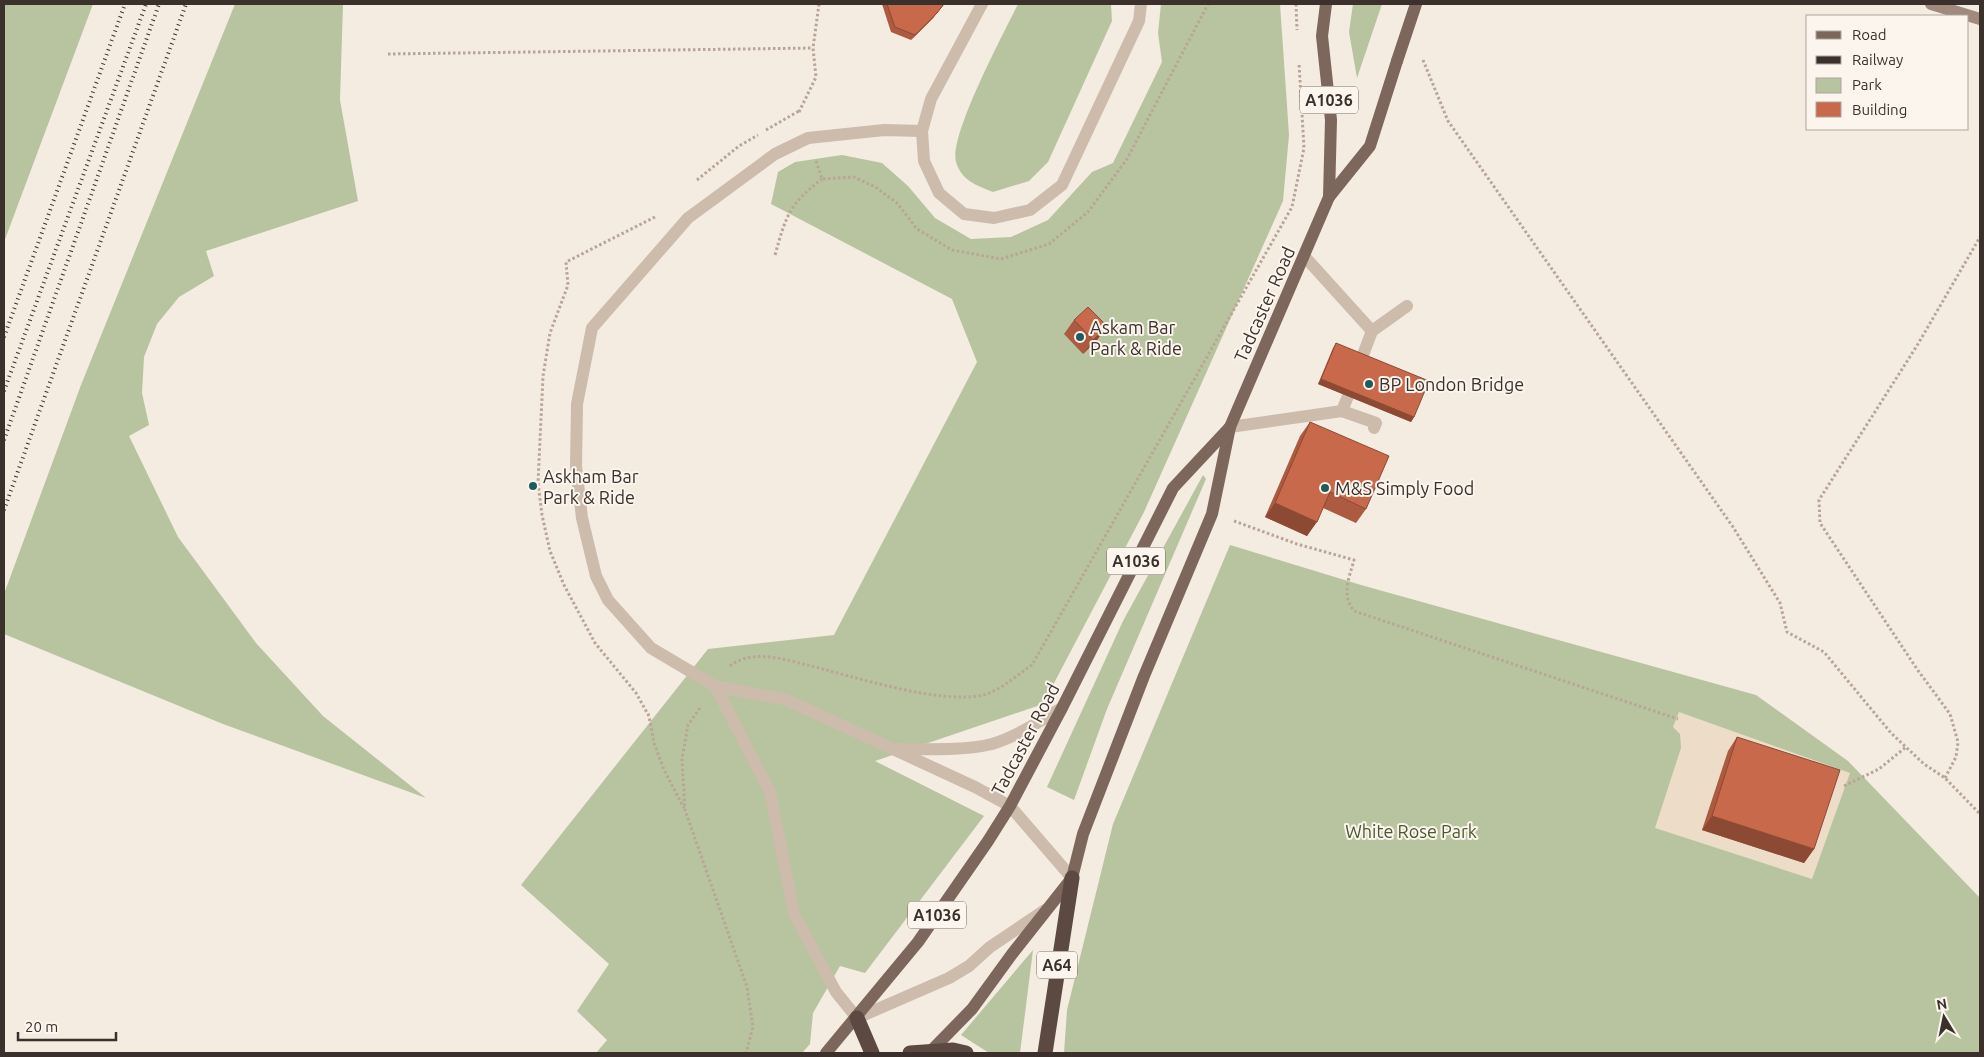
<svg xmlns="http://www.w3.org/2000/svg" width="1984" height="1057" font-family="Ubuntu,sans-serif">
  <rect width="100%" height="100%" fill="#f4ebe1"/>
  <g fill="#b8c4a0">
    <path d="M 4,4 L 93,4 L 4,242 Z"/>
    <path d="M 235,4 L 343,4 L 340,100 L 358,201 L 206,251 L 214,276 L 179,297 L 157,324 L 144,357 L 142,393 L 149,425 L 129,436 L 178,537 L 256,643 L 323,716 L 426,798 L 223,724 L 4,634 L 4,594 L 81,385 Z"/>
    <path d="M 1018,4 L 1111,4 L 1112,21 L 1048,162 L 1029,181 L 993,192 C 976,185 962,181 956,162 C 949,135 1004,33 1018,4 Z"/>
    <path d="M 1161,4 L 1280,4 L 1289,135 L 1283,201 L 1144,512 L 1043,704 L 875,761 L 984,816 L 865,973 L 840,966 L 813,1013 L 810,1044 L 802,1053 L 596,1053 L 607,1040 L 577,1011 L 609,964 L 521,885 L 708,649 L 834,635 L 977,362 L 952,299 L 771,204 L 778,172 L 795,162 L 842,155 L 882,163 L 908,186 L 935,218 L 971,239 L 1011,237 L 1048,220 L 1092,172 L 1113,163 L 1162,62 L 1158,33 Z"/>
    <path d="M 1353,4 L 1382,4 L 1357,78 L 1349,32 Z"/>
    <path d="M 1203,475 L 1206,479 L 1107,709 L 1074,800 L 1047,787 L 1123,621 Z"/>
    <path d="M 1230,545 L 1361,585 L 1756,695 L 1848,761 L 1980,898 L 1980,1053 L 1064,1053 L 1067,1010 L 1113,824 Z"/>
    <path d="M 1033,950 L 1020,1053 L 989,1053 L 961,1035 Z"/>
  </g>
  <path fill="#ecdcc8" d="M 1679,712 L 1850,773 L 1812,879 L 1655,828 L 1681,748 L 1680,734 L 1673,727 Z"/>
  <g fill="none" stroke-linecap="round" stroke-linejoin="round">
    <g stroke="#b9a596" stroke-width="3" stroke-dasharray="2.5 2.5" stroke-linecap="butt">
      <path d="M 1296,4 L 1297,30"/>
      <path d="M 388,54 L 813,48"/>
      <path d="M 1423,60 L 1448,121 L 1733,527 L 1780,603 L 1787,632 L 1824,652 L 1891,733 L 1924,764 L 1945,778 L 1980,814"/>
      <path d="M 799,112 L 816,77 L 813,48 L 819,4"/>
      <path d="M 766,130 L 799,111"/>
      <path d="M 816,161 L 822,179 L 854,177 L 877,188 L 897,203 L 917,229 L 952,250 L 1001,259 L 1049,244 L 1088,212 L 1127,159 L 1208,4"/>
      <path d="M 697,180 L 739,146 L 758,135"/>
      <path d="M 655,217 L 566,262 L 568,285 L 550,333 L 543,376 L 538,483 L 542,515 L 550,551 L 564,585 L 595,643 L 636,693 L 649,716 L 654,743 L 664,770 L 684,808"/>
      <path d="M 775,255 C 786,216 789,204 822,179"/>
      <path d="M 1234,521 L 1297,544 L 1354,560 C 1349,579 1341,594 1354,611 L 1678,719"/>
      <path d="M 730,666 C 736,661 746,657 754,657 C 772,655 791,661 807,665 C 853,676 939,705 983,695 C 1000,691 1017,675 1032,665 L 1292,207 L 1304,148 L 1299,63"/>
      <path d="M 700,708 L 688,725 L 682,759 L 685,810 L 747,987 L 753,1027 L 746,1053"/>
      <path d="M 1945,778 L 1956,757 L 1958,742 L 1950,714 L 1917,669 L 1820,523 L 1819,500 L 1918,344 L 1980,237"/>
      <path d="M 1844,786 L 1879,769 L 1906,747"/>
    </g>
    <g stroke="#cdbbac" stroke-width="12">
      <path d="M 982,4 L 931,99 L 922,131 L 924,161 L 939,193 L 964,214 L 994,218 L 1030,210 L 1062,185 L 1139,21 L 1141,4"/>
      <path d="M 922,131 L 884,130 L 808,138 L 775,154 L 688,218 L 592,328 L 577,404 L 576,466 L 582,518 L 596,576 L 608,600 L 651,648 L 715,686 L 787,700 L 975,787 L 1010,806 L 1072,878"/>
      <path d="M 1305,257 L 1372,331 L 1361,360"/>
      <path d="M 1372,331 L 1407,306"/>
      <path d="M 1342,411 L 1376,423 L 1374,428"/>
      <path d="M 1230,427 L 1342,411 L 1348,396"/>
      <path d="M 715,686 L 770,792 L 794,914 L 836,992 L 857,1018 L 949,978 L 969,966 L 990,947 L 1045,910"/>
      <path d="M 898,749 C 927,749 964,751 992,744 C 1016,737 1040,721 1062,708"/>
    </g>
    <path stroke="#a18a7d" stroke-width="12" d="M 1931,4 L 1980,19"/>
    <g stroke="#7d675c" stroke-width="12">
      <path d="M 1326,4 L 1322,36 L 1331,120 L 1329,197"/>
      <path d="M 826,1053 L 918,942 L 988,841 L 1010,806 L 1062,708 L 1173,488 L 1230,427"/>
      <path d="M 929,1053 L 972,1009 L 1012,954 L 1072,878 L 1083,834 L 1144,676 L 1212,514 L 1230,427 L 1329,197 L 1370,146 L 1397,61"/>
    </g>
    <g stroke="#5c4a42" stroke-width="15">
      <path d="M 857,1018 L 872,1053"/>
      <path d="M 910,1053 L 953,1050 L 966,1053"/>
      <path d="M 1045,1053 L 1072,878"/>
    </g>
    <g stroke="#3b302b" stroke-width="4" stroke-dasharray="1 4" stroke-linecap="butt">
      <path d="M 4,337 L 125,4"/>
      <path d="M 4,391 L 146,4"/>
      <path d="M 4,440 L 159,4"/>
      <path d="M 4,510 L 186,4"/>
    </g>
    <path stroke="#7d675c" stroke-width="12" d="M 1397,61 L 1416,4"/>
  </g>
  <g fill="#ac5a40">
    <path d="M 882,4 L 944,4 L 933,18 L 911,40 L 891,32 Z"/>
    <path d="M 1074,320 L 1107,326 L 1097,340 L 1083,354 L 1064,334 Z"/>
    <path d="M 1336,343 L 1414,417 L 1411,422 L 1318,384 L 1333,348 Z"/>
    <path d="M 1310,422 L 1366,509 L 1356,523 L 1323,508 L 1307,536 L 1265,517 L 1300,436 Z"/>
    <path d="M 1737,737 L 1814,849 L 1804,863 L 1702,830 L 1728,751 Z"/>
  </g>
  <g fill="#8c4a34">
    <path d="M 944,4 L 933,18 L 911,40 L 915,35 Z"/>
    <path d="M 1107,326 L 1097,340 L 1083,354 L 1093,340 Z"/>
    <path d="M 1321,379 L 1414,417 L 1411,422 L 1318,384 Z"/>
    <path d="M 1275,503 L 1317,522 L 1307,536 L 1265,517 Z"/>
    <path d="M 1712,816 L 1814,849 L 1804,863 L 1702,830 Z"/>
  </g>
  <g fill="#c8694b" stroke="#8c4a34">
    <path d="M 887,4 L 944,4 L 937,13 L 915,35 L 895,27 Z"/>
    <path d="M 1088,307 L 1107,326 L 1093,340 L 1074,320 Z"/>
    <path d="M 1336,343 L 1429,381 L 1414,417 L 1321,379 Z"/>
    <path d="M 1310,422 L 1389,456 L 1366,509 L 1330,492 L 1317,522 L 1275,503 Z"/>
    <path d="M 1737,737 L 1840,770 L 1814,849 L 1712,816 Z"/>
  </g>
  <g fill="#1f5a5e" stroke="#fbf5ee" stroke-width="2">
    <circle cx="1080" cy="337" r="5"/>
    <circle cx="1369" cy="384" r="5"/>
    <circle cx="533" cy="486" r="5"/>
    <circle cx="1325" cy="488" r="5"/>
  </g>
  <g text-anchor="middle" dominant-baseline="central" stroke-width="4" stroke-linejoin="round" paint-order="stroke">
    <g fill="#fbf5ee" stroke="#756b66" stroke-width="1">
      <rect x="1300" y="86.5" width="58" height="27" rx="4"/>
      <rect x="1107" y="547.5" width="58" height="27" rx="4"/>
      <rect x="908" y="901.5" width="58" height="27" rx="4"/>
      <rect x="1037" y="951.5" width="40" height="27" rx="4"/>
    </g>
    <g font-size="16" font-weight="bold" fill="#3b302b">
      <text x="1329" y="100">A1036</text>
      <text x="1136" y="561">A1036</text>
      <text x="937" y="915">A1036</text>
      <text x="1057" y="965">A64</text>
    </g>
    <g font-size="18" fill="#3b302b" stroke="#fbf5ee">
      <text transform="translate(1264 304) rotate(-66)">Tadcaster Road</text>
      <text transform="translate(1025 739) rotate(-62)">Tadcaster Road</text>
    </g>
    <g font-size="18" fill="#3b302b" stroke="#fbf5ee" text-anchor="start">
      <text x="1090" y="327">Askam Bar<tspan x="1090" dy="21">Park &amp; Ride</tspan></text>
      <text x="1379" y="384">BP London Bridge</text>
      <text x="543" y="476">Askham Bar<tspan x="543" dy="21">Park &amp; Ride</tspan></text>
      <text x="1335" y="488">M&amp;S Simply Food</text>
    </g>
    <g font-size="18" fill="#4a5a2e" stroke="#fbf5ee">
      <text x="1411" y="831">White Rose Park</text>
    </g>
  </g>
  <rect width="1984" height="1057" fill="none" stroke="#3b302b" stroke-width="10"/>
  <rect x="1806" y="15" width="162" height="115" fill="#fbf5ee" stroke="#aea6a0"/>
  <rect x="1816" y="31" width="25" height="8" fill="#7d675c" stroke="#aea6a0"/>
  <text x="1852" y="40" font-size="15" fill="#3b302b">Road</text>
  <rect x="1816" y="56" width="25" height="8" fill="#3b302b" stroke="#aea6a0"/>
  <text x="1852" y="65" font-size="15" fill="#3b302b">Railway</text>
  <rect x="1816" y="78" width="25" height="15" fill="#b8c4a0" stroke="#aea6a0"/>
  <text x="1852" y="90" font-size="15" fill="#3b302b">Park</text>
  <rect x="1816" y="102" width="25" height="15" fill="#c8694b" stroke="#aea6a0"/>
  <text x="1852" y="115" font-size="15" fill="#3b302b">Building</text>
  <g transform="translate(1944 1017) rotate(350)" stroke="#fbf5ee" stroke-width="4" paint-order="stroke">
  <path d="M0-4L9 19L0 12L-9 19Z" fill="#3b302b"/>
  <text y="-8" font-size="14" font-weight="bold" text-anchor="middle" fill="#3b302b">N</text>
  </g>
  <path d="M18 1032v8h98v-8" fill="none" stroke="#3b302b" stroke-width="2.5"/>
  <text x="25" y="1032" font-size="15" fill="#3b302b" stroke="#fbf5ee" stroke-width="4" paint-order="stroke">20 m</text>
</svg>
